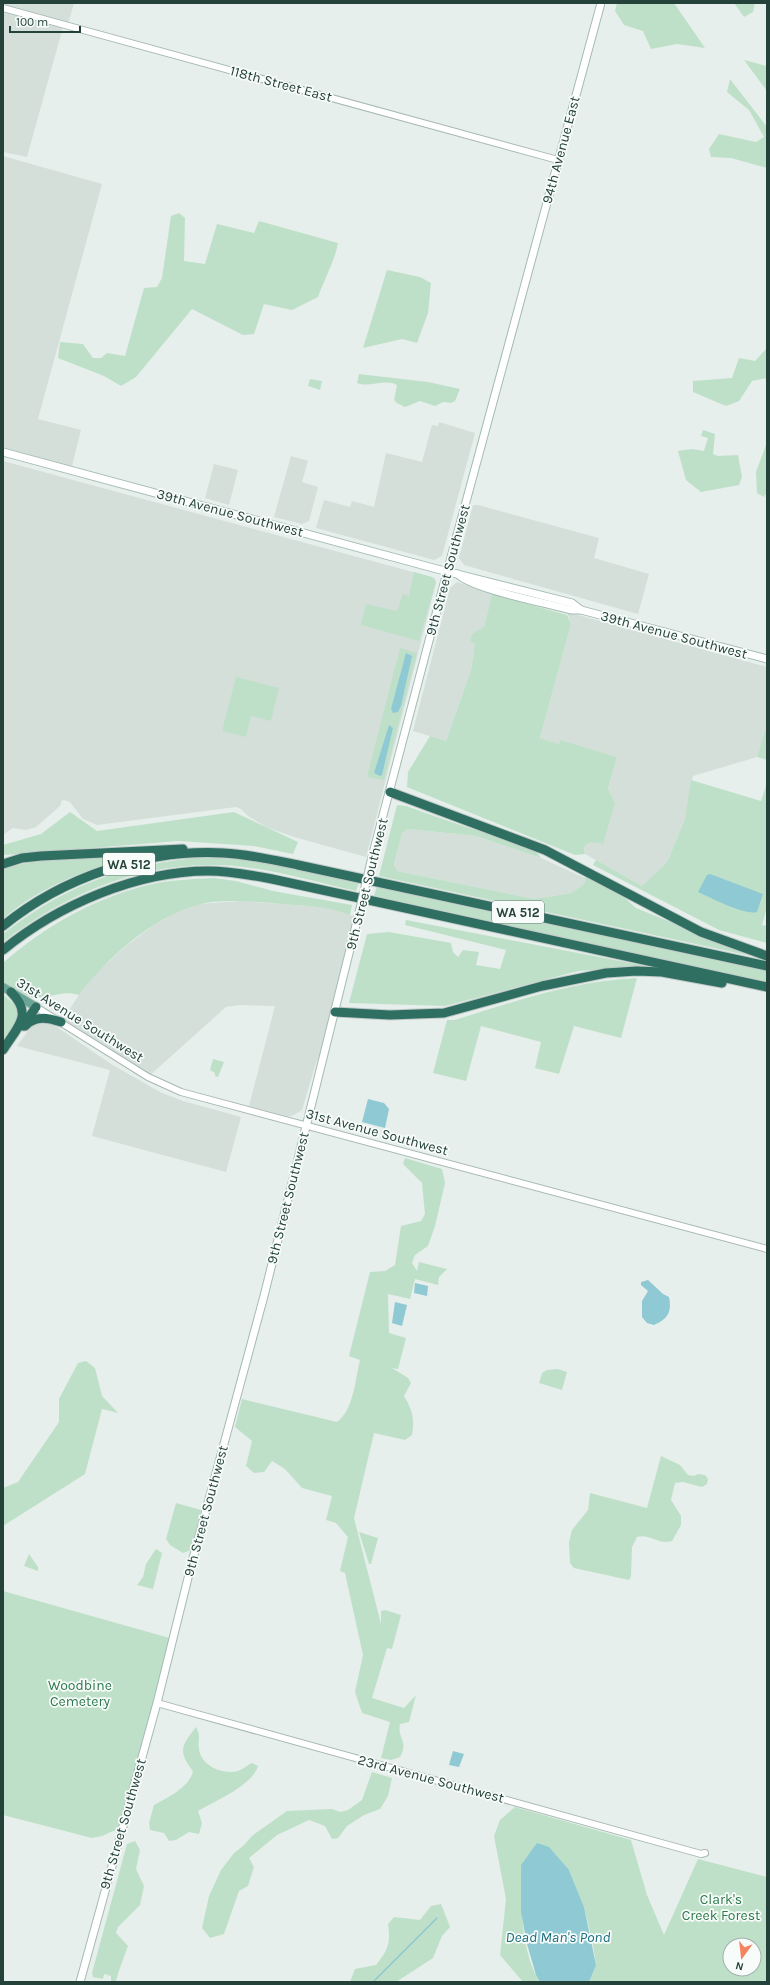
<svg xmlns="http://www.w3.org/2000/svg" width="770" height="1985" font-family="Karla,sans-serif">
  <rect width="100%" height="100%" fill="#e6efeb"/>
  <g fill="#d4dfda">
    <path d="M 3,3 L 74,3 L 67,28 L 63,27 L 27,157 L 3,152 Z"/>
    <path d="M 3,156 L 102,184 L 38,419 L 81,430 L 71,470 L 3,452 Z"/>
    <path d="M 439,422 L 475,433 L 442,556 L 434,560 L 316,528 L 324,500 L 350,507 L 352,501 L 374,507 L 386,453 L 422,462 L 432,425 L 438,426 Z"/>
    <path d="M 291,456 L 308,461 L 302,482 L 318,487 L 309,521 L 302,524 L 274,517 Z"/>
    <path d="M 3,461 L 435,578 L 436,583 L 366,857 L 294,837 L 266,827 L 248,816 L 241,809 L 236,807 L 97,825 L 83,819 L 70,802 L 64,800 L 61,801 L 61,805 L 36,827 L 26,830 L 13,828 L 3,835 Z"/>
    <path d="M 214,464 L 238,470 L 229,505 L 205,498 Z"/>
    <path d="M 473,505 L 478,505 L 599,538 L 594,558 L 649,574 L 638,614 L 464,565 L 459,558 Z"/>
    <path d="M 457,582 L 492,594 L 484,627 L 475,644 L 471,670 L 446,741 L 413,731 L 450,588 Z"/>
    <path d="M 567,612 L 767,667 L 767,724 L 757,757 L 693,776 L 685,819 L 667,862 L 642,886 L 585,854 L 585,846 L 588,842 L 592,840 L 603,843 L 614,803 L 608,789 L 617,757 L 560,741 L 559,744 L 540,738 L 571,624 Z"/>
    <path d="M 408,829 L 476,836 L 541,858 L 587,879 L 584,884 L 571,893 L 534,899 L 397,871 L 394,866 L 402,833 Z"/>
    <path d="M 242,901 L 334,908 L 350,915 L 358,917 L 332,1024 L 316,1063 L 302,1110 L 292,1116 L 287,1116 L 249,1106 L 275,1006 L 240,1005 L 226,1007 L 148,1077 L 61,1022 L 79,995 L 96,973 L 125,947 L 154,925 L 175,913 L 198,904 Z"/>
    <path d="M 43,1021 L 51,1023 L 111,1064 L 160,1092 L 183,1101 L 241,1117 L 226,1172 L 92,1136 L 110,1070 L 17,1046 L 33,1024 Z"/>
  </g>
  <g fill="#bfe0c8" fill-rule="evenodd">
    <path d="M 617,3 L 674,3 L 705,48 L 677,44 L 651,49 L 643,31 L 624,25 L 615,11 Z"/>
    <path d="M 734,3 L 755,3 L 753,12 L 744,17 Z"/>
    <path d="M 744,60 L 767,66 L 767,91 Z"/>
    <path d="M 730,79 L 767,127 L 767,168 L 731,158 L 711,157 L 709,149 L 719,134 L 756,142 L 764,137 L 749,110 L 727,92 Z"/>
    <path d="M 179,213 L 185,218 L 184,261 L 205,264 L 217,224 L 254,233 L 259,221 L 338,243 C 335,260 324,280 318,297 L 292,310 L 264,304 L 254,334 L 243,335 L 192,309 L 136,377 L 121,386 L 104,376 L 58,358 L 60,342 L 83,344 L 93,358 L 101,358 L 107,353 L 125,356 L 144,288 L 157,287 L 162,278 L 171,216 Z"/>
    <path d="M 387,270 L 420,277 L 431,283 L 428,313 L 417,343 L 402,339 L 363,348 Z"/>
    <path d="M 767,348 L 767,378 L 752,381 L 739,401 L 726,406 L 693,392 L 693,381 L 732,378 L 739,358 L 755,361 Z"/>
    <path d="M 359,374 L 428,382 L 460,389 L 455,401 L 451,403 L 443,402 L 435,406 L 420,401 L 405,407 L 397,403 L 394,400 L 397,385 C 385,378 370,388 357,383 Z"/>
    <path d="M 310,379 L 322,381 L 320,390 L 308,386 Z"/>
    <path d="M 703,430 L 715,434 L 713,454 L 718,456 L 738,455 L 742,477 L 739,485 L 701,492 L 686,480 L 678,451 L 692,449 L 704,451 L 708,438 L 701,436 Z"/>
    <path d="M 767,442 L 767,492 L 764,497 L 757,493 L 756,472 Z"/>
    <path d="M 414,572 L 432,577 L 436,582 L 419,641 L 361,625 L 366,604 L 397,611 L 403,594 L 409,596 Z"/>
    <path d="M 492,594 L 567,615 L 571,624 L 540,738 L 559,744 L 560,740 L 617,757 L 608,789 L 615,803 L 603,844 C 593,841 582,840 585,854 L 575,855 L 407,787 L 408,772 L 430,736 L 446,741 L 471,670 L 475,644 L 470,641 L 472,634 L 484,627 Z"/>
    <path d="M 400,648 L 417,653 L 384,780 L 367,777 Z"/>
    <path d="M 236,677 L 279,688 L 271,721 L 251,716 L 246,737 L 222,731 Z"/>
    <path d="M 767,724 L 767,760 L 757,757 Z"/>
    <path d="M 691,780 L 761,801 L 767,783 L 767,907 L 762,925 L 767,926 L 767,943 L 719,930 L 593,865 L 596,860 L 642,886 L 667,862 L 685,819 Z"/>
    <path d="M 397,805 L 406,806 C 449,822 492,835 535,850 L 541,858 L 476,836 L 408,829 L 402,833 L 394,865 L 397,871 L 534,899 L 571,893 L 584,884 L 586,880 L 584,878 L 589,876 L 618,892 L 636,908 L 756,957 L 379,876 Z"/>
    <path d="M 70,812 L 97,831 L 234,812 L 298,842 L 293,854 L 254,846 L 179,841 L 4,855 L 3,845 L 41,834 Z"/>
    <path d="M 140,854 C 92,868 41,885 3,919 L 3,868 L 37,861 Z"/>
    <path d="M 205,857 L 258,861 L 359,882 L 356,891 C 310,881 257,864 210,865 C 133,865 63,896 3,942 L 3,934 C 67,884 124,864 205,857 Z"/>
    <path d="M 214,878 L 236,881 L 273,891 L 352,905 L 350,915 C 328,906 305,906 282,904 C 257,902 222,898 197,905 C 152,918 107,958 79,995 C 60,989 48,1001 31,997 C 22,994 11,986 3,981 L 3,963 C 44,927 91,900 144,886 C 167,880 191,879 214,878 Z"/>
    <path d="M 377,886 L 767,971 L 767,982 L 374,896 Z"/>
    <path d="M 406,920 L 667,970 L 605,969 L 578,971 L 445,1006 L 349,1003 L 367,934 L 389,932 L 451,943 L 453,952 L 458,957 L 463,950 L 479,952 L 476,965 L 500,969 L 506,950 L 405,925 Z"/>
    <path d="M 637,978 L 621,1038 L 574,1026 L 559,1074 L 535,1068 L 541,1042 L 481,1026 L 466,1081 L 433,1073 L 447,1020 L 455,1020 C 515,1001 574,981 637,978 Z"/>
    <path d="M 3,994 L 19,1009 L 20,1015 L 3,1044 Z"/>
    <path d="M 213,1059 L 224,1062 L 218,1077 L 215,1076 L 215,1073 L 210,1070 Z"/>
    <path d="M 405,1158 L 442,1169 L 445,1183 L 435,1226 L 428,1246 L 415,1255 L 412,1263 L 417,1271 L 419,1262 L 447,1269 L 439,1277 L 438,1285 L 415,1279 L 410,1299 L 388,1294 L 389,1333 L 406,1338 L 398,1369 L 392,1368 L 408,1378 L 411,1383 L 404,1396 C 412,1409 415,1419 412,1435 L 405,1440 L 374,1433 L 354,1518 L 381,1624 L 381,1611 L 385,1610 L 401,1615 L 392,1649 L 387,1648 L 372,1698 L 404,1708 L 416,1695 L 409,1722 L 400,1724 C 397,1739 409,1740 400,1757 L 391,1760 L 381,1758 L 390,1722 L 362,1713 L 355,1692 L 363,1655 L 345,1573 L 340,1571 L 348,1537 L 336,1523 L 326,1520 L 332,1496 L 302,1488 L 285,1469 L 272,1461 L 264,1472 L 254,1473 L 246,1466 L 252,1441 L 235,1427 L 242,1399 L 337,1422 C 354,1409 355,1380 360,1360 L 349,1356 L 370,1272 L 385,1271 L 395,1265 L 401,1226 L 421,1221 L 425,1214 L 422,1183 L 403,1164 Z"/>
    <path d="M 86,1361 L 95,1368 L 102,1396 L 118,1413 L 102,1409 L 85,1474 L 3,1526 L 3,1488 L 18,1482 L 59,1422 L 59,1399 L 78,1363 Z"/>
    <path d="M 558,1369 L 567,1372 L 562,1390 L 539,1383 L 542,1373 L 547,1370 Z"/>
    <path d="M 661,1456 L 680,1465 L 688,1475 L 694,1476 L 698,1474 L 705,1475 L 708,1479 L 707,1484 L 702,1487 L 683,1482 L 675,1483 L 671,1500 L 681,1516 L 681,1525 L 672,1541 C 657,1545 650,1533 637,1537 L 632,1547 L 631,1576 L 629,1580 L 574,1568 L 570,1563 L 569,1542 L 572,1530 L 588,1510 L 590,1493 L 647,1508 Z"/>
    <path d="M 176,1503 L 201,1510 L 191,1550 L 183,1553 L 170,1545 L 166,1539 Z"/>
    <path d="M 359,1532 L 378,1538 L 371,1564 L 369,1564 Z"/>
    <path d="M 156,1549 L 162,1553 L 153,1589 L 137,1585 L 143,1577 L 146,1564 Z"/>
    <path d="M 29,1554 L 38,1567 L 38,1571 L 24,1566 Z"/>
    <path d="M 3,1591 L 173,1639 L 121,1832 L 113,1831 L 102,1836 L 92,1838 L 3,1815 Z"/>
    <path d="M 196,1727 C 202,1739 197,1739 199,1749 C 201,1766 223,1775 238,1771 C 243,1769 248,1765 252,1763 L 258,1766 C 253,1785 215,1801 198,1811 L 202,1823 L 199,1834 L 189,1832 L 176,1840 L 169,1841 L 164,1833 L 150,1830 L 149,1823 L 154,1805 C 168,1797 189,1788 193,1771 C 177,1751 182,1745 196,1727 Z"/>
    <path d="M 372,1772 L 392,1778 L 388,1796 L 380,1809 L 364,1815 L 347,1826 L 338,1838 L 332,1839 L 325,1826 L 309,1820 L 277,1835 L 249,1858 L 254,1867 L 248,1886 L 239,1891 L 224,1934 L 210,1938 L 202,1928 L 209,1896 L 221,1870 L 234,1853 L 243,1846 L 253,1835 L 287,1811 L 332,1809 L 340,1812 L 348,1810 L 362,1800 Z"/>
    <path d="M 515,1807 L 631,1840 L 647,1895 L 664,1935 L 698,1859 L 767,1877 L 767,1982 L 589,1982 L 596,1964 L 592,1940 L 584,1907 L 569,1870 L 521,1865 C 521,1900 520,1951 540,1982 L 523,1982 L 500,1955 L 506,1899 L 494,1836 L 500,1820 ZM 730,1945 L 754,1945 L 754,1969 L 730,1969 Z"/>
    <path d="M 135,1841 L 140,1850 L 136,1869 L 144,1886 L 140,1905 L 118,1927 L 116,1933 L 128,1946 C 124,1957 119,1969 116,1981 L 111,1982 L 111,1976 L 104,1974 L 103,1979 L 93,1977 L 92,1973 L 127,1844 Z"/>
    <path d="M 441,1904 L 450,1927 L 442,1936 L 433,1958 L 396,1982 L 350,1982 L 355,1969 L 376,1965 C 388,1950 391,1943 388,1924 L 394,1917 L 420,1920 L 431,1906 Z"/>
  </g>
  <g fill="#8ec9d4">
    <path d="M 406,653 L 412,656 L 401,706 L 398,712 L 393,713 L 391,709 Z"/>
    <path d="M 389,725 L 393,728 L 382,775 L 380,776 L 374,773 Z"/>
    <path d="M 710,874 L 763,894 L 757,912 C 746,916 709,897 698,892 L 707,875 Z"/>
    <path d="M 368,1099 L 384,1103 L 389,1109 L 385,1128 L 362,1122 Z"/>
    <path d="M 648,1280 L 663,1294 L 669,1297 C 672,1312 668,1319 654,1325 L 647,1323 L 642,1317 L 642,1301 L 648,1291 L 641,1285 L 641,1282 Z"/>
    <path d="M 415,1283 L 428,1286 L 427,1296 L 414,1293 Z"/>
    <path d="M 395,1302 L 407,1305 L 402,1326 L 392,1323 Z"/>
    <path d="M 453,1751 L 464,1754 L 459,1767 L 449,1765 Z"/>
    <path d="M 537,1843 L 549,1847 L 569,1870 L 584,1907 L 596,1965 L 589,1982 L 540,1982 L 536,1975 L 527,1944 L 521,1912 L 521,1865 Z"/>
  </g>
  <g fill="none" stroke-linecap="round" stroke-linejoin="round">
    <path stroke="#8ec9d4" stroke-width="1.5" d="M 373,1982 L 437,1918"/>
    <defs>
      <g id="tertiary">
        <path d="M 3,8 L 558,160"/>
        <path d="M 36,1007 L 148,1077 L 181,1092 L 767,1249"/>
        <path d="M 157,1703 L 701,1854 L 705,1853"/>
      </g>
      <g id="secondary">
        <path d="M 3,452 L 437,569 L 572,603 L 581,610"/>
        <path d="M 458,574 C 468,588 550,604 571,610 L 581,610 L 767,659"/>
        <path d="M 372,857 L 450,561 L 601,3"/>
        <path d="M 80,1982 L 157,1703 L 192,1562 L 264,1296 L 358,917"/>
      </g>
      <path id="primary" d="M 3,987 L 36,1007"/>
      <g id="motorway">
        <path d="M 390,792 L 545,850 L 701,932 L 767,956"/>
        <path d="M 3,864 L 22,858 L 41,856 L 183,849"/>
        <path d="M 3,926 C 63,877 146,849 223,853 C 248,854 273,860 298,865 L 767,966"/>
        <path d="M 3,950 C 58,905 137,871 208,871 C 229,871 251,875 272,879 L 767,987"/>
        <path d="M 335,1012 L 390,1015 L 444,1013 L 542,986 L 606,973 L 637,971 L 662,972 L 722,983"/>
        <path d="M 23,1026 L 36,1007"/>
        <path d="M 25,1026 C 36,1015 48,1018 61,1022"/>
        <path d="M 3,1050 C 17,1027 34,1015 11,992"/>
      </g>
    </defs>
    <use href="#tertiary" stroke="#a8b8b2" stroke-width="8"/>
    <use href="#secondary" stroke="#a4bbb3" stroke-width="9"/>
    <use href="#primary" stroke="#c2cac8" stroke-width="10"/>
    <use href="#motorway" stroke="#c2cac8" stroke-width="11"/>
    <use href="#tertiary" stroke="#fff" stroke-width="6"/>
    <use href="#secondary" stroke="#fff" stroke-width="7"/>
    <use href="#primary" stroke="#6aa596" stroke-width="8"/>
    <use href="#motorway" stroke="#2f6f62" stroke-width="9"/>
    <defs>
      <path id="secondary-bridge" d="M 358,917 L 372,857"/>
    </defs>
    <use href="#secondary-bridge" stroke="#a4bbb3" stroke-width="9" stroke-linecap="butt"/>
    <use href="#secondary-bridge" stroke="#fff" stroke-width="7"/>
  </g>
  <g text-anchor="middle" dominant-baseline="central" stroke-width="3.5" stroke-linejoin="round" paint-order="stroke">
    <g fill="#f7fbf9" stroke="#637a73" stroke-width="1">
      <rect x="103" y="853" width="52" height="22" rx="3"/>
      <rect x="492" y="901" width="52" height="22" rx="3"/>
    </g>
    <g font-size="13" font-weight="bold" fill="#24423a">
      <text x="129" y="864">WA 512</text>
      <text x="518" y="912">WA 512</text>
    </g>
    <g font-size="14" fill="#24423a" stroke="#f7fbf9">
      <text transform="translate(281 84) rotate(15)">118th Street East</text>
      <text transform="translate(561 150) rotate(-75)">94th Avenue East</text>
      <text transform="translate(230 513) rotate(15)">39th Avenue Southwest</text>
      <text transform="translate(448 570) rotate(-75)">9th Street Southwest</text>
      <text transform="translate(674 635) rotate(15)">39th Avenue Southwest</text>
      <text transform="translate(367 884) rotate(-76)">9th Street Southwest</text>
      <text transform="translate(80 1020) rotate(32)">31st Avenue Southwest</text>
      <text transform="translate(377 1132) rotate(15)">31st Avenue Southwest</text>
      <text transform="translate(288 1198) rotate(-76)">9th Street Southwest</text>
      <text transform="translate(206 1511) rotate(-75)">9th Street Southwest</text>
      <text transform="translate(431 1779) rotate(15)">23rd Avenue Southwest</text>
      <text transform="translate(123 1824) rotate(-74)">9th Street Southwest</text>
    </g>
    <g font-size="14" fill="#2d7a4b" stroke="#f7fbf9">
      <text x="80" y="1685">Woodbine<tspan x="80" dy="16">Cemetery</tspan></text>
      <text x="721" y="1899">Clark's<tspan x="721" dy="16">Creek Forest</tspan></text>
    </g>
    <g font-size="15" font-style="italic" fill="#1c6f80" stroke="#f7fbf9">
      <text x="558" y="1937">Dead Man's Pond</text>
    </g>
  </g>
  <rect width="770" height="1985" fill="none" stroke="#24423a" stroke-width="8"/>
  <g transform="translate(742 1957) rotate(195)"><circle r="19" fill="#f7fbf9" stroke="#a3b1ad"/>
  <path d="M0-3L7 15L0 10L-7 15Z" fill="#f4845f"/>
  <text y="-6" font-size="11" font-weight="bold" text-anchor="middle" fill="#24423a">N</text>
  </g>
  <path d="M10 26v6h70v-6" fill="none" stroke="#24423a" stroke-width="2"/>
  <text x="16" y="26" font-size="12" fill="#24423a" stroke="#f7fbf9" stroke-width="3" paint-order="stroke">100 m</text>
</svg>
